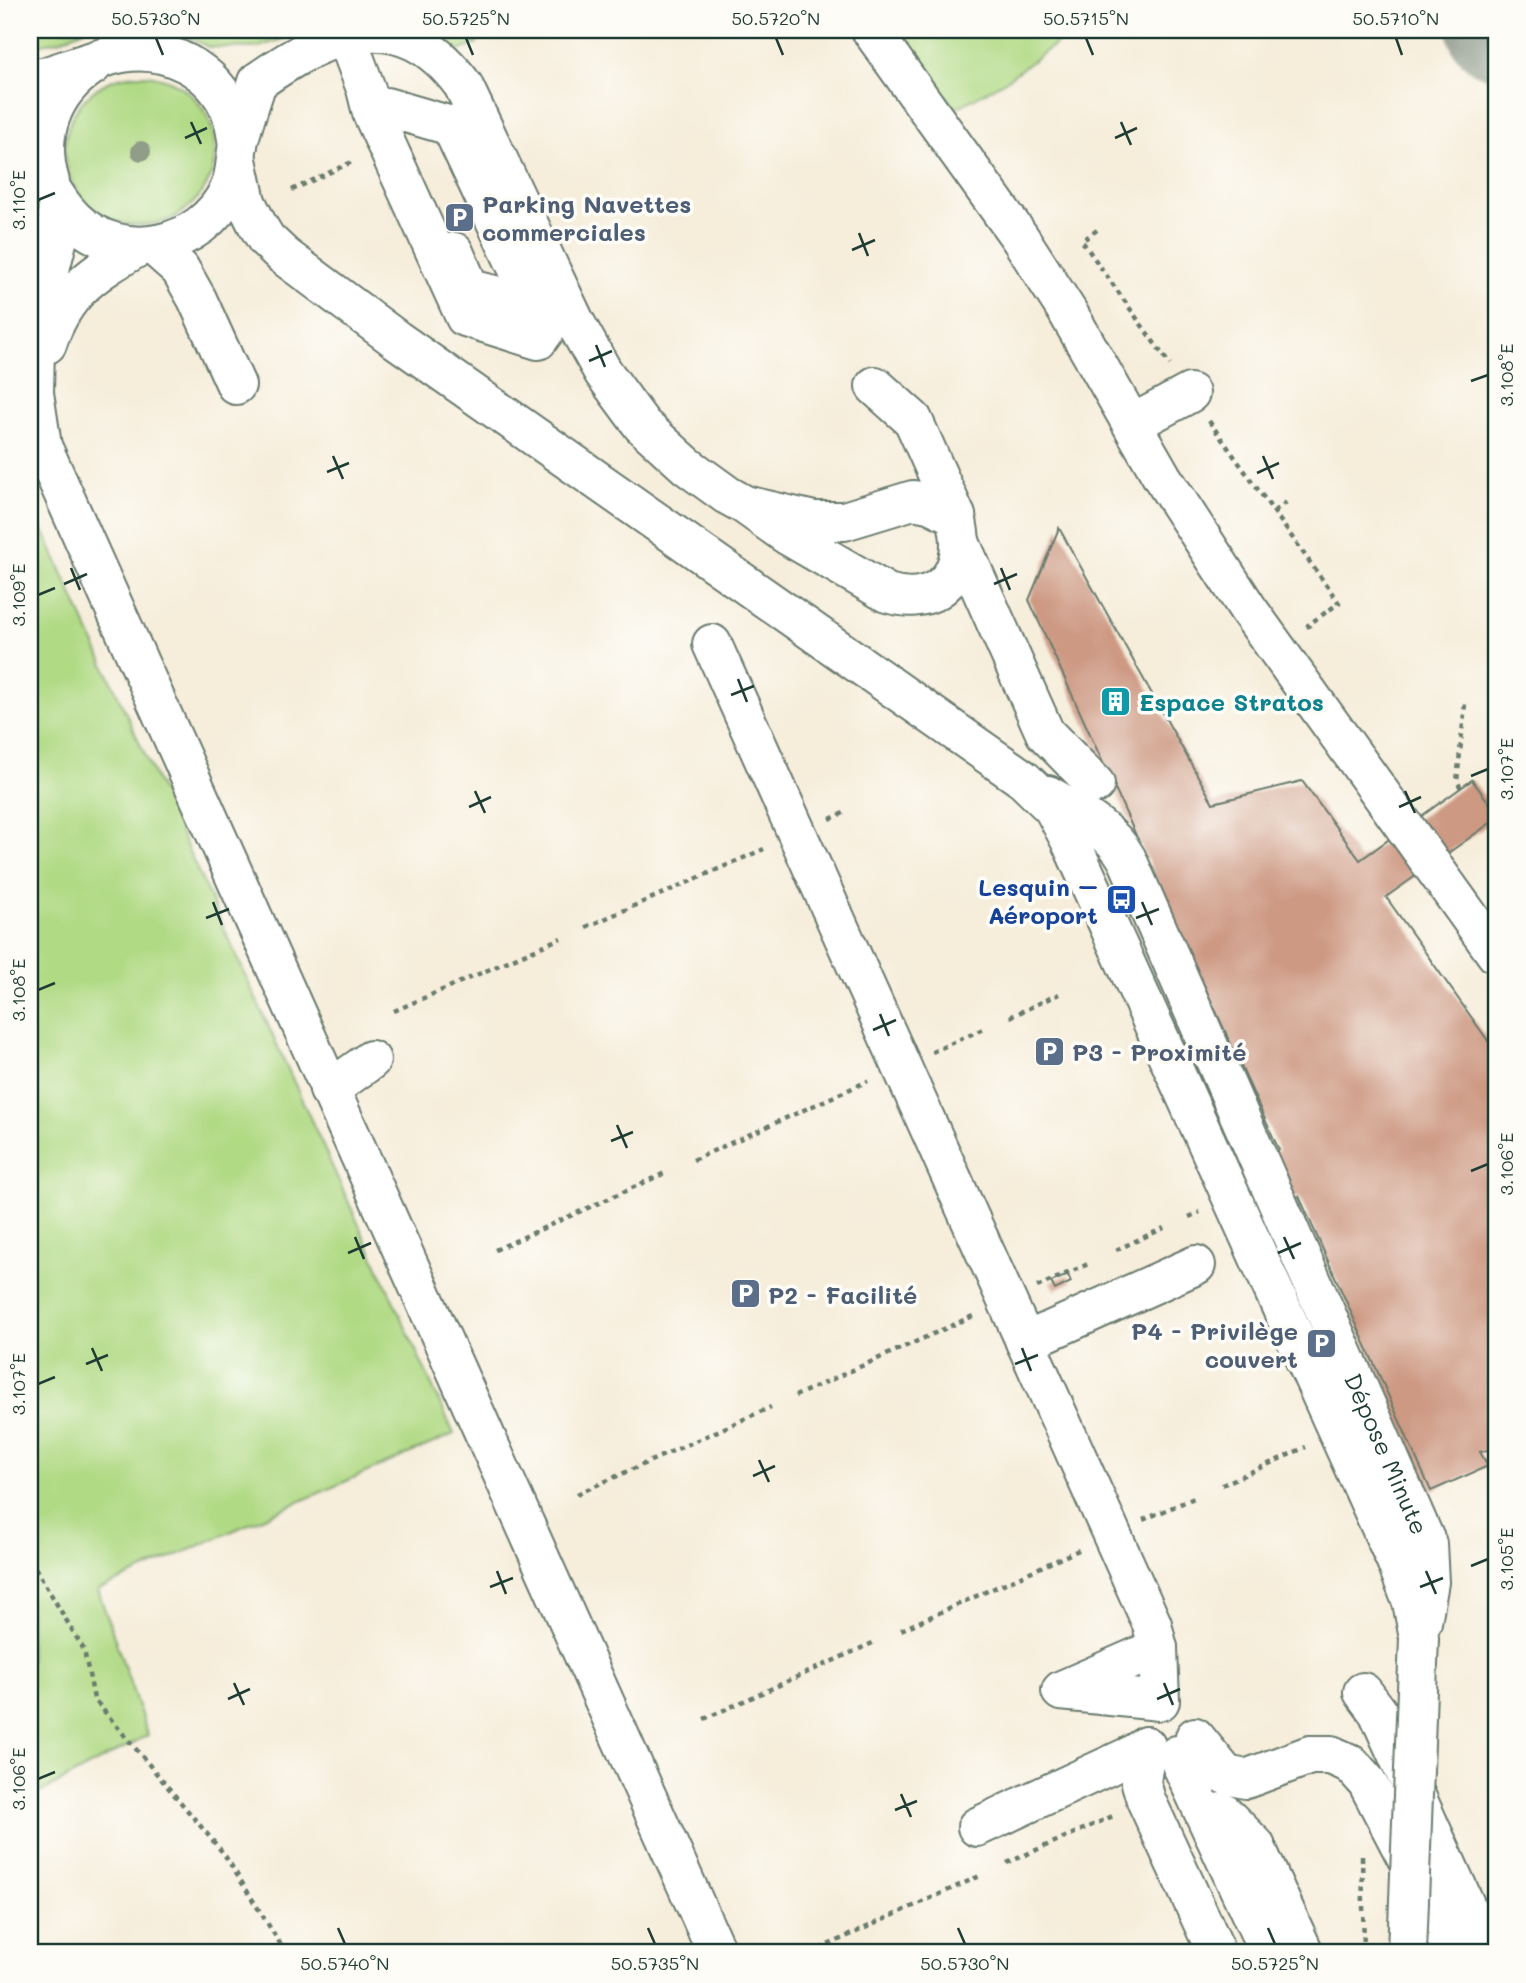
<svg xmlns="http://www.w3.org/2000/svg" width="1526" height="1983" font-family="Mali,sans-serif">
  <rect width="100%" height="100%" fill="#fdfcf7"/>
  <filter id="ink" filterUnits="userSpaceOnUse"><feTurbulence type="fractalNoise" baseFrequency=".0143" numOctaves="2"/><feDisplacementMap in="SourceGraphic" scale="14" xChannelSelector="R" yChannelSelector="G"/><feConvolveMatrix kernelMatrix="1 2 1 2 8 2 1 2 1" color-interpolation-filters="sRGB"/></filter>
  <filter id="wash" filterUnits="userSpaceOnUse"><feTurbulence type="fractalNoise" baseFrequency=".00686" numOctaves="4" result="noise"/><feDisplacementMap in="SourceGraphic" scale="28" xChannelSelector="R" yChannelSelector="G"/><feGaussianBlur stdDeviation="1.57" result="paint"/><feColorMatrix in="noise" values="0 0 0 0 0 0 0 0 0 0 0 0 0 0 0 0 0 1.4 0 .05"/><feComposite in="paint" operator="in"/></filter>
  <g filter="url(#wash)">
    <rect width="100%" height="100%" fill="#f6edda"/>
    <g fill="#b1da85" stroke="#688c5c" stroke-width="2">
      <path d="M 30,30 L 85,30 L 58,41 L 30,46 Z"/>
      <path d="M 173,30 L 309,30 L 256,48 L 209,47 Z"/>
      <path d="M 420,30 L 470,30 L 477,44 L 459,51 Z"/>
      <path d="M 897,30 L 1075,30 L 1005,81 L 955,109 Z"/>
      <circle cx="140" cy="150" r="75"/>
      <path d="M 30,491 L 34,511 L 454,1434 L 98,1590 L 148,1735 L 30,1798 Z"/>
    </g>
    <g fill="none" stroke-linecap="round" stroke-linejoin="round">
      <path stroke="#8a9587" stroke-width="93" d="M 1494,30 L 1496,32"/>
    </g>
    <g id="blocks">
      <g fill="#cd9983">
        <path d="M 1059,528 L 1213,803 L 1302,781 L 1360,860 L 1472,780 L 1496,812 L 1496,819 L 1386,897 L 1496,1052 L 1496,1448 L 1480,1452 L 1488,1466 L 1431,1491 L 1299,1196 L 1292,1199 L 1272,1154 L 1279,1150 L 1029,600 Z"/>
        <path d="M 1068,1275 L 1071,1282 L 1055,1290 L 1051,1282 Z"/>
      </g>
    </g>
  </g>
  <g filter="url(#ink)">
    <use href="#blocks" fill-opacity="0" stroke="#6a7b6e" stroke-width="2"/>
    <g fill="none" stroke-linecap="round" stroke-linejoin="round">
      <defs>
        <g id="minor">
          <path d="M 871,30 L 1020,238 L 1067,311 L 1162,477 L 1248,609 L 1496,954"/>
          <path d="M 345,33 L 366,89 L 372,113 L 465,317 L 538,340 L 546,329 L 451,126 L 386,107"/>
          <path d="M 30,76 L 40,78 C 67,70 94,59 122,53 C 167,45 215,70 231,113 C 235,123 236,134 238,145"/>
          <path d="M 30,153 C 44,175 56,202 75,220 C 122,265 201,248 229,190 C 236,175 235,160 238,144 C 243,123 251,102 257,82 C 331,30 400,0 463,85 L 575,322 L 603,372 L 642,425 L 687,466 L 727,495 L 745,505 L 787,535 L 887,593 C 926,605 959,587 960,544 C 960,535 958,525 956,516 L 929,503 L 913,500 L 844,521 L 814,521 L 745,505"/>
          <path d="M 237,160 L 246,202 L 257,224 L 266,239 L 284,256 L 397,340 L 1023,779 L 1053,808 L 1070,840 L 1396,1561 L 1412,1602 L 1419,1638"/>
          <path d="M 50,182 C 36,135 52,91 93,65"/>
          <path d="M 57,198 L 58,238 L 39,313 L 35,345 L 34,393 L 42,446 L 717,1953"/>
          <path d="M 153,245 L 180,269 L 197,299 L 236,385"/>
          <path d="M 454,252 L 470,289 L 535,305"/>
          <path d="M 47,344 C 64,291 94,273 140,246"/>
          <path d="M 875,386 L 913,420 L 956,516"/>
          <path d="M 1132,424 L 1190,393"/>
          <path d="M 960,542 L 1045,733 L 1095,784"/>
          <path d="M 712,644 L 1152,1624 L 1158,1648 L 1160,1701 L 1061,1691"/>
          <path id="s1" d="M 1048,795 C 1078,813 1110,828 1127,859 L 1427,1544 L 1429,1582 L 1422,1622"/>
          <path d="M 329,1090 L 371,1060"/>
          <path d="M 1025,1342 L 1196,1265"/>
          <path d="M 1062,1690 L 1158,1648"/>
          <path d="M 1363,1692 L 1378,1712 L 1487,1953"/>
          <path d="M 1195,1737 L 1226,1775 L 1246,1779 L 1310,1755 L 1331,1755 L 1351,1764 L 1367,1782 L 1437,1916 L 1452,1953"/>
          <path d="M 1146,1746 L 1141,1783 L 1146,1800 L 1213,1945 L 1213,1953"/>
          <path d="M 1177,1755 L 1269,1953"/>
          <path d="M 1222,1812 L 1255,1845 L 1304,1953"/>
          <path d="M 977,1827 L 1130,1756 L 1146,1746"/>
        </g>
      </defs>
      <use href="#minor" stroke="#6a7b6e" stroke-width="42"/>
      <g stroke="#6a7b6e" stroke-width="4.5" stroke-dasharray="5 5" stroke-linecap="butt">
        <path d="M 292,190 L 354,161"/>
        <path d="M 1097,230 L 1082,241 L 1170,365"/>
        <path d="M 1209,421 L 1339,603 L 1308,625 L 1311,630"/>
        <path d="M 1274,511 L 1287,502"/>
        <path d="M 1461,788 L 1457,781 L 1465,704"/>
        <path d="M 830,819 L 846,812"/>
        <path d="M 586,927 L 764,849"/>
        <path d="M 394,1011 L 561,938"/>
        <path d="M 1010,1017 L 1059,994"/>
        <path d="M 932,1052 L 983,1029"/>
        <path d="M 693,1160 L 868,1081"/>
        <path d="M 1189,1217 L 1200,1212"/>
        <path d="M 495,1250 L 665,1173"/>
        <path d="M 1116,1250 L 1164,1228"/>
        <path d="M 1037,1287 L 1088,1264"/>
        <path d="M 795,1396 L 973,1316"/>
        <path d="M 1222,1485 L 1306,1447"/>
        <path d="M 577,1494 L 771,1407"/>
        <path d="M 1143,1520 L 1194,1498"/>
        <path d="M 30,1559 L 84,1650 L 94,1699 L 224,1854 L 286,1953"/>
        <path d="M 901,1630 L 1081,1549"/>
        <path d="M 704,1719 L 877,1641"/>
        <path d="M 1362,1856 L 1364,1953"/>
        <path d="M 1007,1863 L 1113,1816"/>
        <path d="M 810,1953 L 982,1875"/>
      </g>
      <use href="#minor" stroke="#fff" stroke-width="38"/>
      <defs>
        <path id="minor-bridge" d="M 1407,1953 L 1419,1638"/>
      </defs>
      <use href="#minor-bridge" stroke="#6a7b6e" stroke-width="42" stroke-linecap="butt"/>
      <use href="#minor-bridge" stroke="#fff" stroke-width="38"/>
    </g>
    <circle fill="#909d88" cx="141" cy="151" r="10"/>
  </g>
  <path fill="none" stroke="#1f3d34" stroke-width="2.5" d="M 156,38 L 163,55M 466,38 L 473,55M 776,38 L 783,55M 1086,38 L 1093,55M 1396,38 L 1402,55M 191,122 L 201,144M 1121,122 L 1131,145M 185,138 L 207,128M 1115,138 L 1137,128M 38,200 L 55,193M 859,233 L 868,256M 852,250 L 875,240M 596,345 L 605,367M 589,361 L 612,351M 1471,381 L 1488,375M 333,456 L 343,479M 1263,456 L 1273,479M 327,472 L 349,463M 1257,473 L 1279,463M 71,568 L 80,590M 1001,568 L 1010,590M 64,584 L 87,574M 994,584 L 1017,574M 38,595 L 55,588M 738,679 L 747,702M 731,695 L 754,686M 1471,776 L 1488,769M 475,791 L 485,813M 1405,791 L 1415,813M 469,807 L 491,797M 1399,807 L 1421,797M 213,902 L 222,925M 1142,902 L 1152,925M 206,918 L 229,909M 1136,918 L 1159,909M 38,990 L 55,983M 880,1014 L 889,1036M 873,1030 L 896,1020M 617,1125 L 627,1148M 611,1141 L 633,1132M 1471,1171 L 1488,1164M 355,1237 L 364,1259M 1284,1237 L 1294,1259M 348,1253 L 371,1243M 1278,1253 L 1301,1243M 92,1348 L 102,1371M 1022,1348 L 1031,1371M 86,1364 L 108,1355M 1015,1364 L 1038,1355M 38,1384 L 55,1377M 759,1460 L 769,1482M 753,1476 L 775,1466M 1471,1566 L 1488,1559M 497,1571 L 506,1594M 1426,1571 L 1436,1594M 490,1587 L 513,1578M 1420,1587 L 1443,1578M 234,1683 L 244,1705M 1164,1683 L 1173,1705M 228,1699 L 250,1689M 1157,1699 L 1180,1689M 38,1779 L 55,1772M 901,1794 L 911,1817M 895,1810 L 917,1801M 338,1928 L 345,1944M 648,1928 L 655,1944M 958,1928 L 965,1944M 1268,1928 L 1275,1944"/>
  <defs>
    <symbol id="parking-square" viewBox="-11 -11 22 22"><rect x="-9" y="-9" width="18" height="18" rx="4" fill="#5c6f8a" stroke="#fdfcf7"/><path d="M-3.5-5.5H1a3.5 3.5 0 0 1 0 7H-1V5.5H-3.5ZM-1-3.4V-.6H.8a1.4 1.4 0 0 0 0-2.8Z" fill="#fff"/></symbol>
    <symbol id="building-square" viewBox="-11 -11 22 22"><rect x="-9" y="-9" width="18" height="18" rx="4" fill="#0f9aa8" stroke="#fdfcf7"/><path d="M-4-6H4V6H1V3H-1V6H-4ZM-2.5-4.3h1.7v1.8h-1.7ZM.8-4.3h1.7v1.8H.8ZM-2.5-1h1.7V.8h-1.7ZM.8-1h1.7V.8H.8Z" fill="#fff"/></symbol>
    <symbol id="bus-square" viewBox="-11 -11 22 22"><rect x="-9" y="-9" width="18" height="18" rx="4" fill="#1a4fb4" stroke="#fdfcf7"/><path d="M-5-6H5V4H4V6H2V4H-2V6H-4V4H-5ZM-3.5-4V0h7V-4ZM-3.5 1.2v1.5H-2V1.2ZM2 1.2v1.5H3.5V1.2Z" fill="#fff"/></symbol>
  </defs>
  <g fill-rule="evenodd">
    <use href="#parking-square" x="442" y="200" width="35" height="35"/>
    <use href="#building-square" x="1098" y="684" width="35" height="35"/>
    <use href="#bus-square" x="1104" y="882" width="35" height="35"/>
    <use href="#parking-square" x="1032" y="1034" width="35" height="35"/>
    <use href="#parking-square" x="728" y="1276" width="35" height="35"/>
    <use href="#parking-square" x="1304" y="1326" width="35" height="35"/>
  </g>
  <g text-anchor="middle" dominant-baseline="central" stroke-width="7" stroke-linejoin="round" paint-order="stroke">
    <g font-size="24" font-weight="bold" fill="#4e5e75" stroke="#fdfcf7" text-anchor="start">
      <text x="482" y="203">Parking Navettes<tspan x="482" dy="28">commerciales</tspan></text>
      <text x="1072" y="1051">P3 - Proximité</text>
      <text x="768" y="1294">P2 - Facilité</text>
      <text x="1298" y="1330" text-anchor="end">P4 - Privilège<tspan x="1298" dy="28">couvert</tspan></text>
    </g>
    <g font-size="24" font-weight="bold" fill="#0d838f" stroke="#fdfcf7" text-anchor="start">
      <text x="1139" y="701">Espace Stratos</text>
    </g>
    <g font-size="24" font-weight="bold" fill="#164399" stroke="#fdfcf7" text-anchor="end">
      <text x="1098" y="886">Lesquin –<tspan x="1098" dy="28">Aéroport</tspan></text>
    </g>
    <g font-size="24" fill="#1f3d34" stroke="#fdfcf7">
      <text stroke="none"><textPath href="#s1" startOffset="752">Dépose Minute</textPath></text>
    </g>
  </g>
  <rect width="1526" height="1983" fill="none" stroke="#fdfcf7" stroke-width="77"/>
  <rect x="38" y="38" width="1450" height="1906" fill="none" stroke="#1f3d34" stroke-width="2.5"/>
  <g font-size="18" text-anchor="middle" fill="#1f3d34">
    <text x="156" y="25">50.5730°N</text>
    <text x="466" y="25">50.5725°N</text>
    <text x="776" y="25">50.5720°N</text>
    <text x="1086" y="25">50.5715°N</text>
    <text x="1396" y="25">50.5710°N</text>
    <text transform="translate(19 200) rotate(-90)" y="6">3.110°E</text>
    <text transform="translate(1507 375) rotate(-90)" y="6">3.108°E</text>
    <text transform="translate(19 595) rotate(-90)" y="6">3.109°E</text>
    <text transform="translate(1507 769) rotate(-90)" y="6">3.107°E</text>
    <text transform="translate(19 990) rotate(-90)" y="6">3.108°E</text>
    <text transform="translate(1507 1164) rotate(-90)" y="6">3.106°E</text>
    <text transform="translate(19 1384) rotate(-90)" y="6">3.107°E</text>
    <text transform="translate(1507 1559) rotate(-90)" y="6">3.105°E</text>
    <text transform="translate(19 1779) rotate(-90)" y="6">3.106°E</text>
    <text x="345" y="1970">50.5740°N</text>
    <text x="655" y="1970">50.5735°N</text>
    <text x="965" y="1970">50.5730°N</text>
    <text x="1275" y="1970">50.5725°N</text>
  </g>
</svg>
